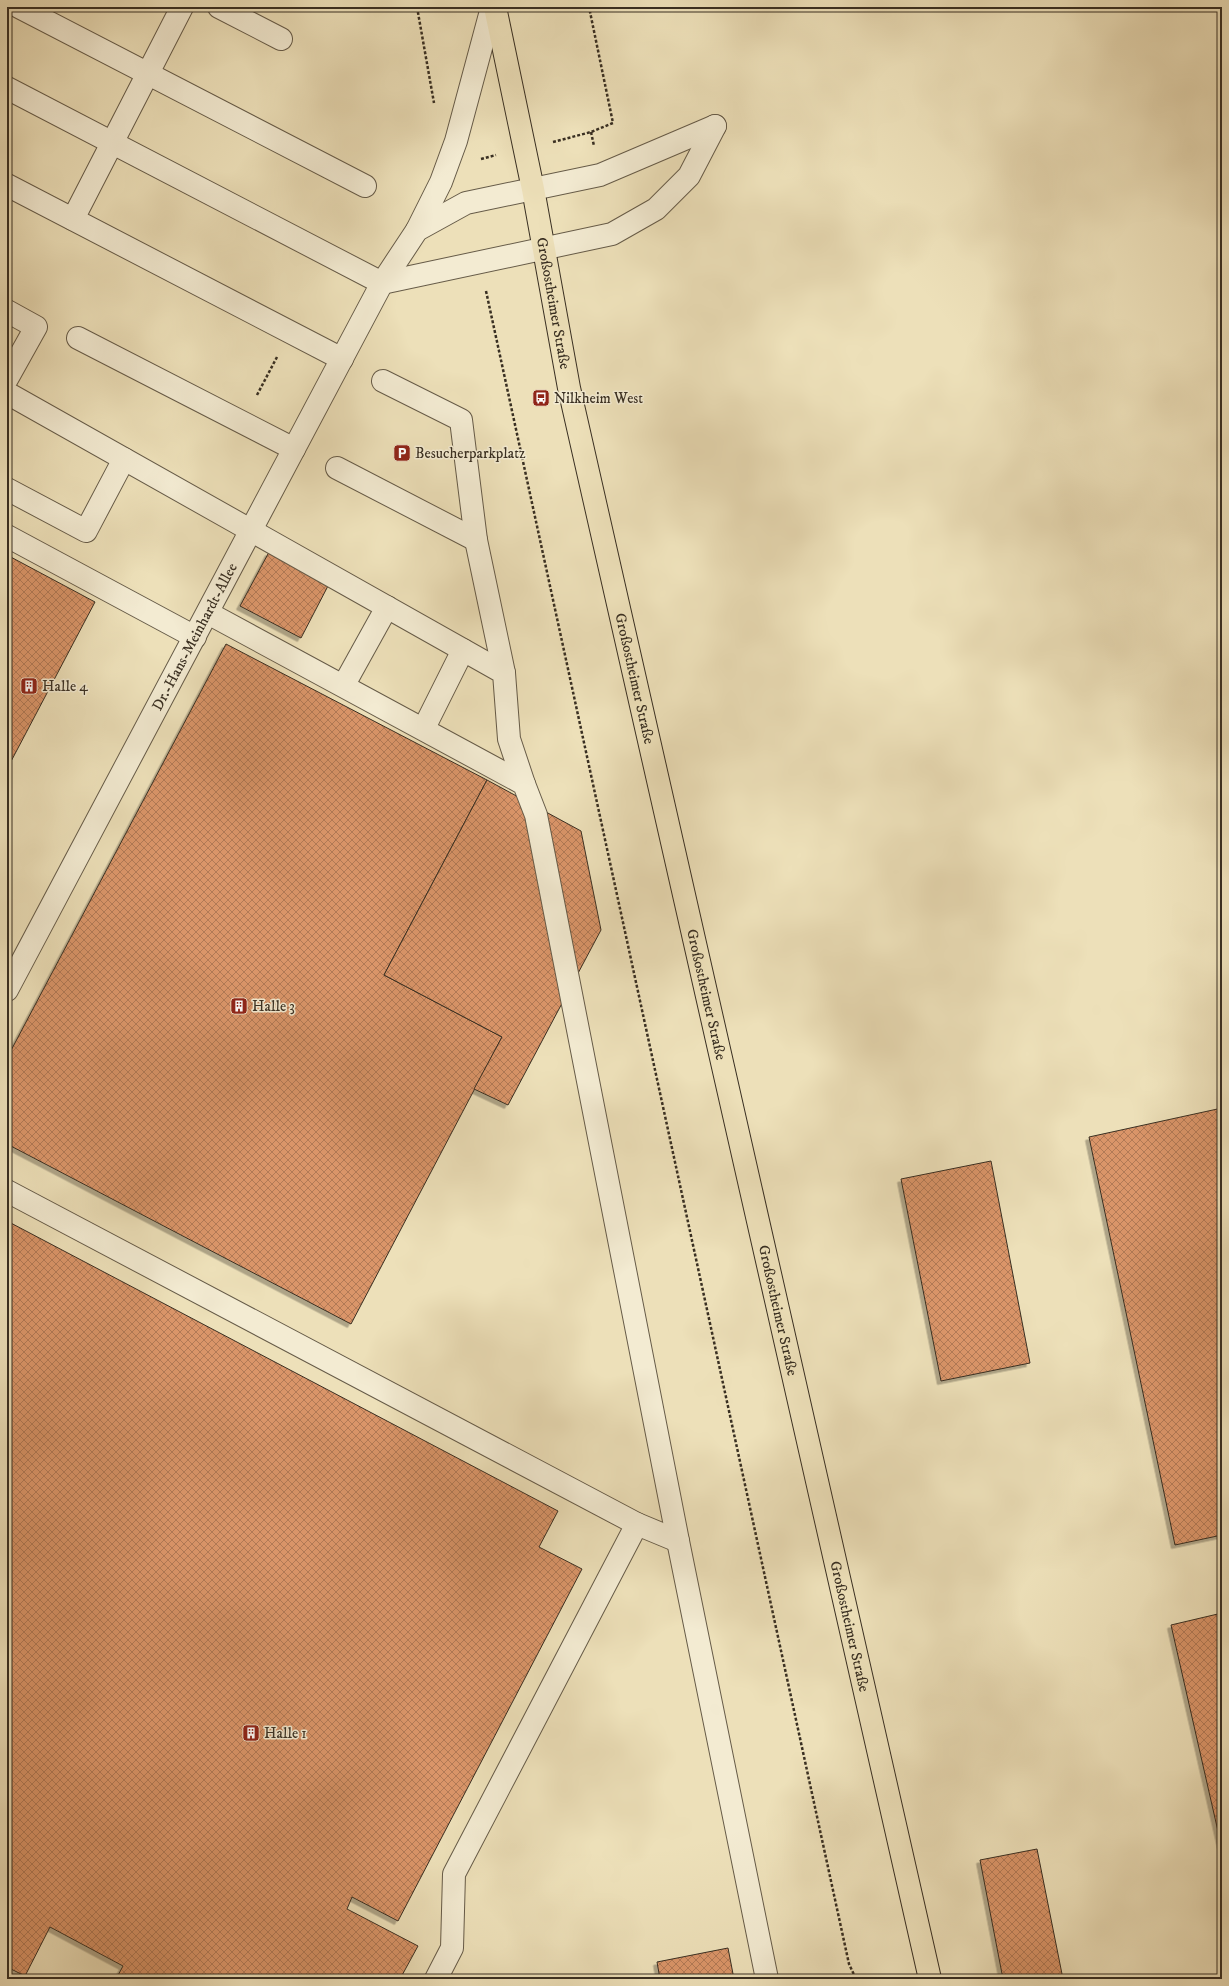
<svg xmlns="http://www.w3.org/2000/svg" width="1229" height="1986" font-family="'IM FELL DW Pica',serif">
  <defs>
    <pattern id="building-cross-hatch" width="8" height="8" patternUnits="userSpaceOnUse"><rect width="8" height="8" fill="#da9569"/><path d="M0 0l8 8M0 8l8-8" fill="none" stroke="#b27a56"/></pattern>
    <filter id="shadow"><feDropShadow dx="-3.5" dy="3.5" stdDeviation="0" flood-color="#0004"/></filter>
  </defs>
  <rect width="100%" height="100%" fill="#ede0b9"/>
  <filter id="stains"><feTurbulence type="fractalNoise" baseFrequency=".005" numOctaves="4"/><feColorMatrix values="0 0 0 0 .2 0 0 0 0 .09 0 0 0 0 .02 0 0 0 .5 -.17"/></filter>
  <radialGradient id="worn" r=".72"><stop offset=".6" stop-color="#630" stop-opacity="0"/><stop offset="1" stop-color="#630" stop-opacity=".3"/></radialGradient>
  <g fill="url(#building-cross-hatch)" stroke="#392f22" filter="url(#shadow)">
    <path d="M 269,552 L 329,584 L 301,638 L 240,606 Z"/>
    <path d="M 7,555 L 95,602 L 7,769 Z"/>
    <path d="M 226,644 L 487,780 L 384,975 L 502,1037 L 351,1324 L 7,1144 L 7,1058 Z"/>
    <path d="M 487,780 L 581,831 L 601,930 L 508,1105 L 474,1089 L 502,1037 L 384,975 Z"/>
    <path d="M 1222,1108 L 1222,1535 L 1175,1545 L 1089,1137 Z"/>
    <path d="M 991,1161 L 1030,1363 L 941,1381 L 901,1179 Z"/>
    <path d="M 7,1221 L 558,1511 L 539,1547 L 582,1569 L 398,1921 L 352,1897 L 347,1909 L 418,1946 L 400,1979 L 116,1979 L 123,1966 L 50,1927 L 25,1976 L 7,1967 Z"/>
    <path d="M 1222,1613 L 1222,1849 L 1171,1625 Z"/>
    <path d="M 1037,1849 L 1063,1979 L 1003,1979 L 980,1860 Z"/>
    <path d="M 728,1948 L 734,1979 L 660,1979 L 657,1962 Z"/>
  </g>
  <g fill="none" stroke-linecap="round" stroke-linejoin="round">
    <defs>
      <g id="minor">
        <path d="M 19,7 L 365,186"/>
        <path d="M 219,7 L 281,39"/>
        <path d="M 7,88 L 382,283"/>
        <path d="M 7,185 L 342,359"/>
        <path d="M 73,219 L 182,7"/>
        <path d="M 417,230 L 441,182 L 456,141 L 492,7"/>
        <path d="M 382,283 L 612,234 L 656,209 L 689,176 L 715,126"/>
        <path d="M 7,311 L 36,327 L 7,379"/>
        <path d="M 78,338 L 294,449"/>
        <path d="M 383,381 L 461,420 L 476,540 L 504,673"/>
        <path d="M 7,393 L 504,673 L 509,739 L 524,784"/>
        <path d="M 337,468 L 476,540"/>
        <path d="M 7,489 L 86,531 L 124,459"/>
        <path d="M 7,536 L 195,637"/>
        <path d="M 208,613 L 524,784 L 536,815 L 678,1541 L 767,1979"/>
        <path d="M 346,681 L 387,607"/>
        <path d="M 425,726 L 463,650"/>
        <path id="s1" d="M 7,990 L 382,283 L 417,230 L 466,203 L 600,175 L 715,126"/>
        <path d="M 7,1191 L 637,1524 L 454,1874 L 452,1948 L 436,1979"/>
        <path d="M 637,1524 L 678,1541"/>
      </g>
      <g id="major">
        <path id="s2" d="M 495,7 L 533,189 L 569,388 L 930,1979"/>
      </g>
    </defs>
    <use href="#minor" stroke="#665b48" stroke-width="24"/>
    <use href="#major" stroke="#392f22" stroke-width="24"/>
    <g stroke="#392f22" stroke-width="2.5" stroke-dasharray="3 2" stroke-linecap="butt">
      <path d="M 417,7 L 434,103"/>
      <path d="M 591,132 L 594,146"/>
      <path d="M 553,142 L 591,132 L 613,123 L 589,7"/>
      <path d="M 481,159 L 496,155"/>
      <path d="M 486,291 L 849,1964 L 856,1979"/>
      <path d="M 257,395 L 277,357"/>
    </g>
    <use href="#minor" stroke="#f3ebd2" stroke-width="22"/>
    <use href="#major" stroke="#ede0b9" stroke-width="22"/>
  </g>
  <defs>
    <symbol id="bus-square" viewBox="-11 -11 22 22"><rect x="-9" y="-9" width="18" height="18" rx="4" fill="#8f2418" stroke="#f3ebd2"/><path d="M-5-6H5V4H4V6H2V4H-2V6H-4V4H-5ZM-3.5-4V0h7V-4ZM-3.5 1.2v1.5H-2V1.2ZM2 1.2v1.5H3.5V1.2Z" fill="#fff"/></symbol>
    <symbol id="parking-square" viewBox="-11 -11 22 22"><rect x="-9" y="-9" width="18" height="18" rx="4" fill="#8f2418" stroke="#f3ebd2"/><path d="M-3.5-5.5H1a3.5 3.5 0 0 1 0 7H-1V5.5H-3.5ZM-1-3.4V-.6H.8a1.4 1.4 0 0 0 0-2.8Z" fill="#fff"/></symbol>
    <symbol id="building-square" viewBox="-11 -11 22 22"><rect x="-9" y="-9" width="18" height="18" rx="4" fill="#8f2418" stroke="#f3ebd2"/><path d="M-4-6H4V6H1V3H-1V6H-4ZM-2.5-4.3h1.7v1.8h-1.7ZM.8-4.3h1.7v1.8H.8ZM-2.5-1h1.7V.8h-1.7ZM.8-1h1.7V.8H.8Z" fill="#fff"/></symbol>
  </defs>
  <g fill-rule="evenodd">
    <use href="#bus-square" x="531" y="388" width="20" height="20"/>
    <use href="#parking-square" x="392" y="443" width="20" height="20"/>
    <use href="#building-square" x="19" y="676" width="20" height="20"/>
    <use href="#building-square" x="229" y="996" width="20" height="20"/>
    <use href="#building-square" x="241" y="1723" width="20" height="20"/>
  </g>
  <g text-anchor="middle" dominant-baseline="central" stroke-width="3" stroke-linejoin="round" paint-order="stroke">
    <g font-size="15" fill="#392f22" stroke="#f3ebd2">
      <text stroke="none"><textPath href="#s2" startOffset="302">Großostheimer Straße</textPath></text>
      <text stroke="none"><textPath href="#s1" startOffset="400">Dr.-Hans-Meinhardt-Allee</textPath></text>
      <text stroke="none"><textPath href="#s2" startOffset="686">Großostheimer Straße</textPath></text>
      <text stroke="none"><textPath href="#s2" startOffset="1010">Großostheimer Straße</textPath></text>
      <text stroke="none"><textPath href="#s2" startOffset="1334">Großostheimer Straße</textPath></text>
      <text stroke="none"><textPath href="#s2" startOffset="1658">Großostheimer Straße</textPath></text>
    </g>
    <g font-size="15" fill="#392f22" stroke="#f3ebd2" text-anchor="start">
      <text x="554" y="398">Nilkheim West</text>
      <text x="415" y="453">Besucherparkplatz</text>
      <text x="42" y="686">Halle 4</text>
      <text x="252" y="1006">Halle 3</text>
      <text x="264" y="1733">Halle 1</text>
    </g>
  </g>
  <rect width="1229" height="1986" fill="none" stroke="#ede0b9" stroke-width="24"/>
  <rect x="8" y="8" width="1213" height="1970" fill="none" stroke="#392f22" stroke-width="2"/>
  <rect x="12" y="12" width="1205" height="1962" fill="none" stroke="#392f22"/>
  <rect width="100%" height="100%" filter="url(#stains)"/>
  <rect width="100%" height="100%" fill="url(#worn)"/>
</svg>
